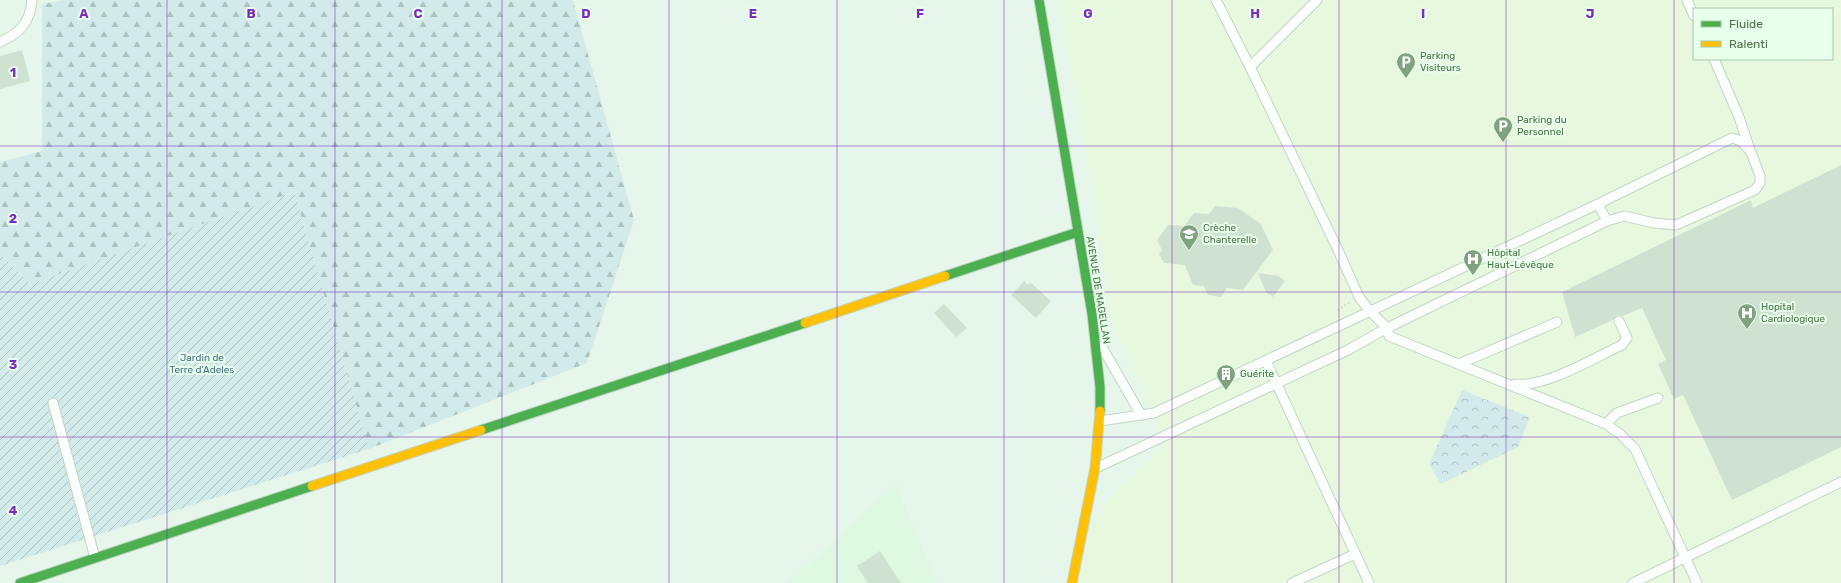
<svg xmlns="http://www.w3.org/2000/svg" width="1841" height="583" font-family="Rubik,sans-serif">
  <defs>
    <pattern id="forest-firs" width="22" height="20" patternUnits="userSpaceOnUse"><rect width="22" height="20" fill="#d2ebea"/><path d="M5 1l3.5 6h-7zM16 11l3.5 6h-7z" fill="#acc3c0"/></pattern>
    <pattern id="park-crowns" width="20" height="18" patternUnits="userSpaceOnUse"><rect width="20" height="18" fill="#d2ebea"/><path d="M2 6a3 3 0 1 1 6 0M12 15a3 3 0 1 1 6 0" fill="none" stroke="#acc3c0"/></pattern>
    <pattern id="garden-furrows" width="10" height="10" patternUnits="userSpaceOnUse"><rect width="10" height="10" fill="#d2ebea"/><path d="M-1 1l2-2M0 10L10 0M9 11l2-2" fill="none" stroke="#acc3c0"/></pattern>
  </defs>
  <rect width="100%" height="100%" fill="#e7f6ea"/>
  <path fill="#def8e2" d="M 896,485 L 937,583 L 788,583 Z"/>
  <path fill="#e8f8de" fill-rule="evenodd" d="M 1059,0 L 1841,0 L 1841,583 L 1074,583 L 1093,524 L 1116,491 L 1164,446 L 1149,402 L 1112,324 L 1099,228 ZM 1694,9 L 1832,9 L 1832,59 L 1694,59 Z"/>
  <path fill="url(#forest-firs)" d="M 64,0 L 573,0 L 634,220 L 587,363 L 369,449 L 294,192 L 30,284 L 0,254 L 0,162 L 42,151 L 42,4 Z"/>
  <path fill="url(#park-crowns)" d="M 1462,390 L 1530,417 L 1518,447 L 1441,484 L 1429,464 Z"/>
  <path fill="url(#garden-furrows)" d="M 294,192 L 369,449 L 0,566 L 0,254 L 30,284 Z"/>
  <g fill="#cfe2d1">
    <path d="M 22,50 L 30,81 L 0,89 L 0,56 Z"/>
    <path d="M 1841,165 L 1841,447 L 1732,500 L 1683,395 L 1674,399 L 1658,364 L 1666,360 L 1642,308 L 1623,316 L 1617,315 L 1613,320 L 1575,337 L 1562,292 L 1751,200 L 1753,208 Z"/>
    <path d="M 1215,206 L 1238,208 L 1261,224 L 1273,250 L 1243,290 L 1227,288 L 1221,297 L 1208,295 L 1204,286 L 1193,285 L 1185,265 L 1164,263 L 1159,254 L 1162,250 L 1157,240 L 1168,225 L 1184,226 L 1194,213 L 1209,214 Z"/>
    <path d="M 1258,273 L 1278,276 L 1285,281 L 1273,297 L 1266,292 Z"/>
    <path d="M 1024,281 L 1028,285 L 1030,282 L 1051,301 L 1036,318 L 1011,295 Z"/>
    <path d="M 944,304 L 967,328 L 956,337 L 934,313 Z"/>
    <path d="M 880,551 L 901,583 L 868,583 L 857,566 Z"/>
  </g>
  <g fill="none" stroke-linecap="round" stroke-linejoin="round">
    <defs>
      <g id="lane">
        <path d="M 1216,0 L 1250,67"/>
        <path d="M 1317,0 L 1250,67 L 1338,250 L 1359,297 L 1370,311 L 1387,328 L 1389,336 L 1606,424 L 1620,434 L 1635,449 L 1697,583"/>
        <path d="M 1687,0 L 1694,16"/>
        <path d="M 0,42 C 21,33 30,22 32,0"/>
        <path d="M 1714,59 L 1739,117 L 1749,147"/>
        <path d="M 1598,204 L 1607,221"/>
        <path d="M 1102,347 L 1141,415"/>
        <path d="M 1266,361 L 1369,583"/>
        <path d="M 1459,364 L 1557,322"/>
        <path d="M 1515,384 C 1545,388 1594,358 1622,345 L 1627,338 L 1619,321"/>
        <path d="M 53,403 L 95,558"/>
        <path d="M 1606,424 L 1617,413 L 1658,398"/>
        <path d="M 1096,468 L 1348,350 L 1387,328 L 1607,221 L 1624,216 L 1654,223 L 1676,225 L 1755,190 L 1760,183 L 1760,176 L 1751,152 L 1741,141 L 1732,138 L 1598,204 L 1154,413 L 1100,421"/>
        <path d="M 1292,583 L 1355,554"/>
        <path d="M 1633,583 L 1841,482"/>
      </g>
      <g id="fast">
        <path d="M 1039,0 L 1092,314 L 1100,387 L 1100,411"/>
        <path d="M 945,276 L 1078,232"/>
        <path d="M 481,430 L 805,323"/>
        <path d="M 20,583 L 312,486"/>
      </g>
      <g id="slow">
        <path d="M 805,323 L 945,276"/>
        <path d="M 312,486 L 481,430"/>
        <path d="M 1072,583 L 1095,468 L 1100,411"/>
      </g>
    </defs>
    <use href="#lane" stroke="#c3d5c4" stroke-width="11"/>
    <use href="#fast" stroke="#c1d4c3" stroke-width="11"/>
    <use href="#slow" stroke="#c1d4c3" stroke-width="11"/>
    <path stroke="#c6d5c7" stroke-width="2.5" stroke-dasharray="1 3" stroke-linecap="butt" d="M 1338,310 L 1349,303"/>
    <use href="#lane" stroke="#fbfefc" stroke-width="9"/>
    <use href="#fast" stroke="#4caf50" stroke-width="9"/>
    <use href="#slow" stroke="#ffc107" stroke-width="9"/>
  </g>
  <path fill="none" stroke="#7b2cbf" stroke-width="1" stroke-opacity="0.55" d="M 167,0 L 167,583M 335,0 L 335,583M 502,0 L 502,583M 669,0 L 669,583M 837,0 L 837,583M 1004,0 L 1004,583M 1172,0 L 1172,583M 1339,0 L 1339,583M 1506,0 L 1506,583M 1674,0 L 1674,583M 0,146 L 1841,146M 0,292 L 1841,292M 0,437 L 1841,437"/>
  <defs>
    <symbol id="parking-pin" viewBox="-11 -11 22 30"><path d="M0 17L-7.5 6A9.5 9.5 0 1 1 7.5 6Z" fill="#81a281" stroke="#e8ffec"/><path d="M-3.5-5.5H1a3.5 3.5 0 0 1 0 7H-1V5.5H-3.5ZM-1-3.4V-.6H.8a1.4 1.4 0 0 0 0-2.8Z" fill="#fff"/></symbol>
    <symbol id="school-pin" viewBox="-11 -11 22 30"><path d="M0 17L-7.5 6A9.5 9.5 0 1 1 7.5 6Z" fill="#81a281" stroke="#e8ffec"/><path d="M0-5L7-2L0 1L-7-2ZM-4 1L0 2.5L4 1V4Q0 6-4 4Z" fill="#fff"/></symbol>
    <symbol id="hospital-pin" viewBox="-11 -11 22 30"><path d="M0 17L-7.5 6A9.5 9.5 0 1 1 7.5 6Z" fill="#81a281" stroke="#e8ffec"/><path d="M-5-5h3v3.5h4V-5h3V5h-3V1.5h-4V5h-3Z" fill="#fff"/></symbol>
    <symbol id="building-pin" viewBox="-11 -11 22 30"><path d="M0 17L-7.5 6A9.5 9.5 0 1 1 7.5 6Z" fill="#81a281" stroke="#e8ffec"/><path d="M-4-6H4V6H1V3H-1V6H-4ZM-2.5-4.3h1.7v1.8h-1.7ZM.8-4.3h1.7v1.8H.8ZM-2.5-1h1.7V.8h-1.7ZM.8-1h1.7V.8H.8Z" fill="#fff"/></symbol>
  </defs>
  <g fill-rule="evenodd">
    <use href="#parking-pin" x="1395" y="51" width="22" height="30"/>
    <use href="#parking-pin" x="1492" y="115" width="22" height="30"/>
    <use href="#school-pin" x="1178" y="223" width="22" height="30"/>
    <use href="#hospital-pin" x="1462" y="248" width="22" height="30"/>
    <use href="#hospital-pin" x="1736" y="302" width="22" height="30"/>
    <use href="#building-pin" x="1215" y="363" width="22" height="30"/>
  </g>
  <g text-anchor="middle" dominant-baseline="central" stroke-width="4" stroke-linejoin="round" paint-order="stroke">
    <g font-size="10" fill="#4a7448" stroke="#e8ffec" text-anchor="start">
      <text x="1420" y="56">Parking<tspan x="1420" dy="12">Visiteurs</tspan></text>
      <text x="1517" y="120">Parking du<tspan x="1517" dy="12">Personnel</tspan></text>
      <text x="1203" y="228">Crèche<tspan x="1203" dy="12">Chanterelle</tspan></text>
      <text x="1487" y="253">Hôpital<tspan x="1487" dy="12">Haut-Lévêque</tspan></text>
      <text x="1761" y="307">Hopital<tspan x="1761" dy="12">Cardiologique</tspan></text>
      <text x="1240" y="374">Guérite</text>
    </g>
    <g font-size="10" fill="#4a7448" stroke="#e8ffec">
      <text transform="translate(1098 290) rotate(81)">AVENUE DE MAGELLAN</text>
    </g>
    <g font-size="10" fill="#457285" stroke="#e8ffec">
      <text x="202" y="358">Jardin de<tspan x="202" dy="12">Terre d'Adeles</tspan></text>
    </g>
  </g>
  <g font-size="13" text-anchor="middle" font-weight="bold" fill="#7b2cbf" stroke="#e8ffec" stroke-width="4" stroke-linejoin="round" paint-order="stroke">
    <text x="84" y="18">A</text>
    <text x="251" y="18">B</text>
    <text x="418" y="18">C</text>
    <text x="586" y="18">D</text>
    <text x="753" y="18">E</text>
    <text x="920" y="18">F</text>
    <text x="1088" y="18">G</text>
    <text x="1255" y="18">H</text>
    <text x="1423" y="18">I</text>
    <text x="1590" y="18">J</text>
    <text x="13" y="77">1</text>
    <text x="13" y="223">2</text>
    <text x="13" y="369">3</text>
    <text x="13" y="515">4</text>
  </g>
  <rect x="1693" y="8" width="140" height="52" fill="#e8ffec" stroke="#a9c7aa"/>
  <rect x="1701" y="21" width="20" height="6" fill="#4caf50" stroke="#a9c7aa"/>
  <text x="1729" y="28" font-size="12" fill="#4a7448">Fluide</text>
  <rect x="1701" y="41" width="20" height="6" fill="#ffc107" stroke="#a9c7aa"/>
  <text x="1729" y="48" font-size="12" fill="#4a7448">Ralenti</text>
</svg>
